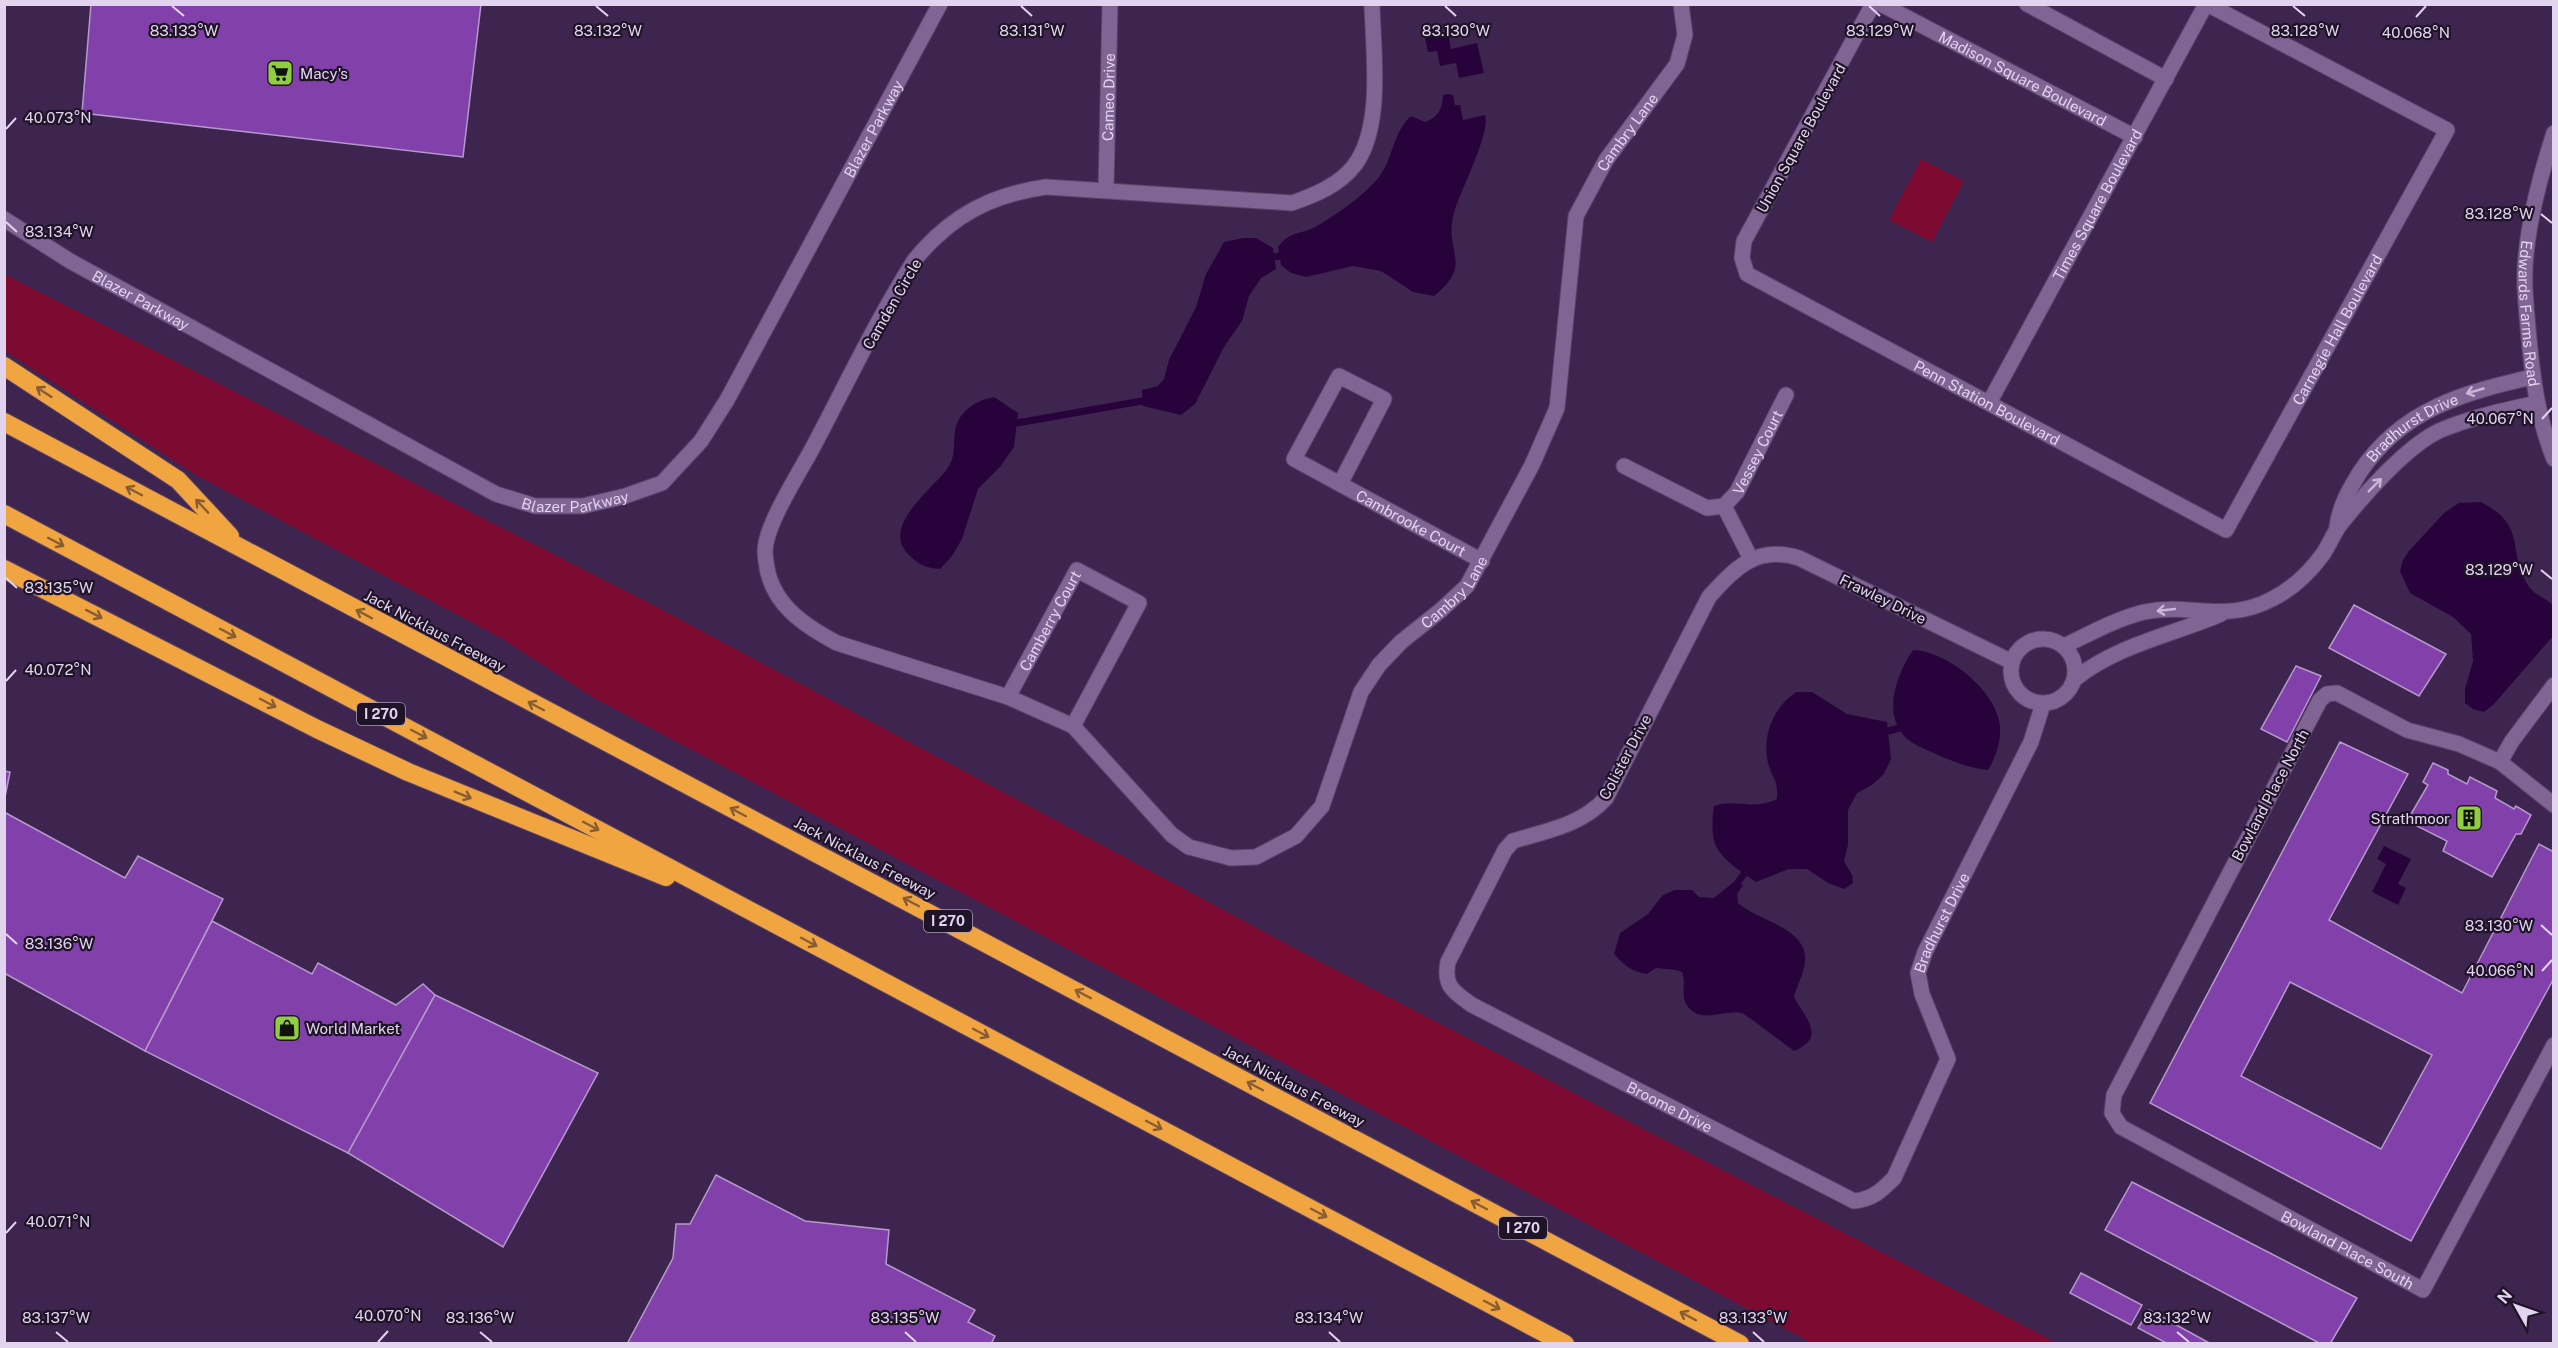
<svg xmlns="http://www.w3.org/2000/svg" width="2558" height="1348" font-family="'Public Sans',sans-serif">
  <rect width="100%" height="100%" fill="#3e254f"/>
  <g fill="#7d0b31">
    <path d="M 1921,159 L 1964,181 L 1932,242 L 1889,220 Z"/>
    <path d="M 4,274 L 657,607 L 1315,959 L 2057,1343 L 1812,1343 L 594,698 L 501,638 L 196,475 L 5,351 Z"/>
  </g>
  <g fill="#28033b">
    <path d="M 1448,33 L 1451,49 L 1477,43 L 1484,73 L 1459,78 L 1456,63 L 1440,66 L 1437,51 L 1428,52 L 1425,38 Z"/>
    <path d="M 1448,94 L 1453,95 L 1455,105 L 1460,105 L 1463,120 L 1485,115 C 1491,133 1460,191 1454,213 C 1443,254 1475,263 1434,296 L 1413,292 L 1381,271 L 1353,266 L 1306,277 L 1291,273 L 1281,265 L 1278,247 C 1290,230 1302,235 1317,226 C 1338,213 1364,196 1379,177 C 1393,158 1393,132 1411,116 L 1425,122 C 1439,117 1442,109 1443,95 Z"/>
    <path d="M 1244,238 L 1256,238 L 1273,248 L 1276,269 L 1261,278 L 1249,296 L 1242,321 L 1224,347 L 1195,404 L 1181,415 L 1143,406 L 1142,390 L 1158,386 L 1164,379 L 1169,360 L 1196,307 L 1206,274 L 1224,242 Z"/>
    <path d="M 994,397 L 1018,413 L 1014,447 L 1000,467 L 978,489 L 962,539 L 952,556 L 940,569 C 926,568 918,565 908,554 C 880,525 936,487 949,466 C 956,454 953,443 955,431 C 958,411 977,400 994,397 Z"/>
    <path d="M 2481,502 C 2531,528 2504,553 2531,589 C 2537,597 2548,598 2554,607 L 2553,636 L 2494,704 L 2484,712 L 2473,709 L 2465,703 L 2465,689 L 2473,661 L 2471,634 L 2453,617 L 2410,593 L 2400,571 L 2403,560 L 2409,551 L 2444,513 L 2459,503 Z"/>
    <path d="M 1913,650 C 1947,651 1997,691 2000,726 C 2001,742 1996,757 1988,770 C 1970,768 1954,762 1938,755 C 1928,750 1913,745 1905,737 C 1882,712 1897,674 1913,650 Z"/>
    <path d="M 1796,692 L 1812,692 L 1847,714 L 1887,722 L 1891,759 L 1884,774 L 1872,785 L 1857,793 L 1848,810 L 1848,845 L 1844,861 L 1852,875 L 1853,883 L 1844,889 L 1828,883 L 1807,869 L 1789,869 L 1756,882 C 1743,873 1725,862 1717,848 C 1711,839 1712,816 1714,806 C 1735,798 1752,811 1777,799 C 1778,777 1773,781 1768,763 C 1762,735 1773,708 1796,692 Z"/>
    <path d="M 2384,846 L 2411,859 L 2398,884 L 2406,888 L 2398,905 L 2372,892 L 2386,864 L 2377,859 Z"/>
    <path d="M 1735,881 L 1743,885 L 1737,894 L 1738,903 C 1758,921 1808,928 1805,961 C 1804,974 1797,985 1794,997 C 1804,1017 1828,1037 1794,1051 C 1787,1046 1745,1014 1742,1013 C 1723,1009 1700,1026 1686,1004 C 1681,994 1686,982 1682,972 L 1676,970 L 1656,968 L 1647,974 C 1632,972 1624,965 1614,954 L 1620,933 L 1648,914 L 1663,895 L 1675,890 L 1692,890 L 1699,897 L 1714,898 Z"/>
  </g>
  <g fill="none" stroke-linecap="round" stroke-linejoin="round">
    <g stroke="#28033b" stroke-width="7">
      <path d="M 1274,257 L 1279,256"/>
      <path d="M 1017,423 L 1142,401"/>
      <path d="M 1888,731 L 1900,728"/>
      <path d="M 1738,882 L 1744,874"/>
    </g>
  </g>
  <g fill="#8240aa" stroke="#b699cc" stroke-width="1.5" fill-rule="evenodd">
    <path d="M 91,4 L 481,4 L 463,157 L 82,113 Z"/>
    <path d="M 2354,605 L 2446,654 L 2419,696 L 2329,648 Z"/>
    <path d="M 2296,666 L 2321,676 L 2287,742 L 2261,729 Z"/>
    <path d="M 2340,742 L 2408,774 L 2329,920 L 2462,993 L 2539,844 L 2554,852 L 2554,978 L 2411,1241 L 2150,1103 ZM 2290,982 L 2432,1055 L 2381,1149 L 2241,1076 Z"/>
    <path d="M 2433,763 L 2448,770 L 2448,774 L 2467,784 L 2470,777 L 2497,791 L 2495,798 L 2514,809 L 2516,806 L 2531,815 L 2521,834 L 2516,834 L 2492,877 L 2443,851 L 2447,841 L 2407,821 L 2428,785 L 2423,782 Z"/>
    <path d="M 4,771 L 10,772 L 4,802 Z"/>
    <path d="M 4,812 L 125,878 L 138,856 L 223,899 L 145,1051 L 4,973 Z"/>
    <path d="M 212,921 L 312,974 L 318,963 L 396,1005 L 423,984 L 435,995 L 348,1153 L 145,1051 Z"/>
    <path d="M 435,995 L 598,1073 L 503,1247 L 348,1153 Z"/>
    <path d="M 716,1175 L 805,1221 L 889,1230 L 886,1264 L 975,1310 L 968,1322 L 995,1336 L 991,1344 L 627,1344 L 673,1258 L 676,1224 L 690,1224 Z"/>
    <path d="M 2132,1182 L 2357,1298 L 2330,1344 L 2321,1344 L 2105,1230 Z"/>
    <path d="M 2081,1273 L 2142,1305 L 2131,1325 L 2070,1293 Z"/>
    <path d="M 2149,1310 L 2211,1344 L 2168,1344 L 2138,1328 Z"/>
  </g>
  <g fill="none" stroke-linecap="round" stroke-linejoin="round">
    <defs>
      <g id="minor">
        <path id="s1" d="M 1372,4 C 1373,51 1384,127 1354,166 C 1339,185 1315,195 1292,203 L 1046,187 C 1003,193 968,207 936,237 C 928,245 918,254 912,264 C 875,323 845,387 812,449 C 799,473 771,517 766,543 C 765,548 765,556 766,561 C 770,603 803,625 837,643 L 1008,697 L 1073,726 L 1172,835 L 1189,847 L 1231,858 L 1256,857 L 1296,836 L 1322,806 L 1361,692 L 1379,665 L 1401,642 L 1441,610 L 1467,586 L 1532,465 L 1557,408 L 1576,216 L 1606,160 L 1677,64 L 1685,35 L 1681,4"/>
        <path id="s2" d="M 1873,4 L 1744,241 L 1742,258 L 1747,274 L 2226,530 L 2447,130 L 2207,4"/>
        <path id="s3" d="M 1881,4 L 2135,137"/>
        <path d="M 2027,4 L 2166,79"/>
        <path id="s4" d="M 2554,133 C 2541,173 2530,213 2526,255 C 2523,279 2526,304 2528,328 C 2532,373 2537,417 2554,459"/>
        <path id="s5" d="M 1106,189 L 1110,4"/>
        <path id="s6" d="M 4,219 L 70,261 L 496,494 L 535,506 L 583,506 L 625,496 L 662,483 L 701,441 L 727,400 L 940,4"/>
        <path d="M 1339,376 L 1384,399 L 1340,484 L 1294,459 Z"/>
        <path id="s7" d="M 1989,403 L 2206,4"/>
        <path id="s8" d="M 1624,466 L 1707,508 L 1724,506 L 1737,492 L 1786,395"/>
        <path id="s9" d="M 1340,484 L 1482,561"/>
        <path d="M 1724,506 L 1751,559"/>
        <path id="s10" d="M 2337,526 C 2340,505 2349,490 2360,472 C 2402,409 2463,393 2532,377"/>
        <circle cx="2043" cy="671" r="32"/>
        <path d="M 2064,646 C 2089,634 2116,619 2144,612 C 2191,602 2225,624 2272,599 C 2292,589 2310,572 2323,554 C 2329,545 2333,535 2339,526 C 2362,497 2407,445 2441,430 C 2472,417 2505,410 2537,403"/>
        <path id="s11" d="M 2012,662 L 1799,558 C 1757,545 1736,567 1709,597 L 1606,798 C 1582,825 1546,831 1513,841 L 1505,850 L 1448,962 C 1443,986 1454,992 1472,1005 L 1854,1201 C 1873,1199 1881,1191 1894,1178 L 1948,1059 L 1922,994 L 1918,973 L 1925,952 L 2031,742 L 2043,704"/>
        <path d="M 2075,679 C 2117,645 2172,635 2221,614"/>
        <path id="s12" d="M 1008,697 L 1077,570 L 1139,603 L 1073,726"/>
        <path d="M 2500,762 L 2512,741 L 2554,685"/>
        <path id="s13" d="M 2554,805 L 2500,762 L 2459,744 L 2407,730 L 2337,693 L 2327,694 L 2320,700 L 2114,1095 L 2112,1113 L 2121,1127 L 2423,1290 L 2554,1045"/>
      </g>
      <g id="highway">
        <path d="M 4,366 L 178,480 L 230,536"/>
        <path d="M 4,422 L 1740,1344"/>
        <path d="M 4,514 L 1565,1344"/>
        <path d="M 4,569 L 317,729 L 408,772 L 666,877"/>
      </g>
    </defs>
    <use href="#minor" stroke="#5a4368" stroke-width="17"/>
    <use href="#highway" stroke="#5a4368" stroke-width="20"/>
    <use href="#minor" stroke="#7f6494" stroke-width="15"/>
    <use href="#highway" stroke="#f0a540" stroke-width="18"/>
  </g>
  <defs><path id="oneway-shaft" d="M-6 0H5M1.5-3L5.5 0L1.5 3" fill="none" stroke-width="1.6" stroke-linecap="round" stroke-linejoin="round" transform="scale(1.5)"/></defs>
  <g stroke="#c9b7d8">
    <use href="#oneway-shaft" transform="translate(2475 391) rotate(164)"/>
    <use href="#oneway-shaft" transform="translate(2375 485) rotate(-45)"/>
    <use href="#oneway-shaft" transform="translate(2166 610) rotate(174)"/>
  </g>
  <g stroke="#885c34">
    <use href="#oneway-shaft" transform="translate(44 392) rotate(-147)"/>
    <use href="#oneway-shaft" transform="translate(134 491) rotate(-152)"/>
    <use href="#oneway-shaft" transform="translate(202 506) rotate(-133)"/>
    <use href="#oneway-shaft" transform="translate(56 542) rotate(28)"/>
    <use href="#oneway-shaft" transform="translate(94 614) rotate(27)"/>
    <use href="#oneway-shaft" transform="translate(364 614) rotate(-152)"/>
    <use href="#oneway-shaft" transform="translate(228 633) rotate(28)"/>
    <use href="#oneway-shaft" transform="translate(268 703) rotate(28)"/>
    <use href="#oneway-shaft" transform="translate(536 706) rotate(-152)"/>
    <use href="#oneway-shaft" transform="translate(419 734) rotate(28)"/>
    <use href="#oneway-shaft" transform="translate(463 795) rotate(22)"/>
    <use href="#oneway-shaft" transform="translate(738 812) rotate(-152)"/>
    <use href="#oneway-shaft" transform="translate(591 826) rotate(28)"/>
    <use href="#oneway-shaft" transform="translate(911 902) rotate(-152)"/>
    <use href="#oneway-shaft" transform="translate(809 942) rotate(28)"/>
    <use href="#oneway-shaft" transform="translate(1083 994) rotate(-152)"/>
    <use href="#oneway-shaft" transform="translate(981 1033) rotate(28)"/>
    <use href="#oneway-shaft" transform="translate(1255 1086) rotate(-152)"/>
    <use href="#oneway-shaft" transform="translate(1154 1125) rotate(28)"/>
    <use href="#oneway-shaft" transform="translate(1479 1205) rotate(-152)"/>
    <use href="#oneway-shaft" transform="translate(1319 1213) rotate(28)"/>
    <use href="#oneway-shaft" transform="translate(1492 1305) rotate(28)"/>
    <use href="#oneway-shaft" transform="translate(1688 1316) rotate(-152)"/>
  </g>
  <path fill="none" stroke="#e2d3ee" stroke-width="2" d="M 172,6 L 184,16M 596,6 L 608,16M 1021,6 L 1032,16M 1445,6 L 1456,16M 1869,6 L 1880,16M 2293,6 L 2305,16M 2416,17 L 2426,6M 6,129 L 16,118M 2541,214 L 2552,223M 6,222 L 17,232M 2542,419 L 2552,408M 2541,570 L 2552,579M 6,578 L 17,588M 6,681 L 16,670M 2541,925 L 2552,935M 6,934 L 17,944M 2542,971 L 2552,960M 6,1233 L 16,1222M 56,1332 L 68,1342M 480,1332 L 492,1342M 905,1332 L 916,1342M 1329,1332 L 1340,1342M 1753,1332 L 1764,1342M 2177,1332 L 2189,1342M 378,1342 L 388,1331"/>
  <defs>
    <symbol id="supermarket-square" viewBox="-11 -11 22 22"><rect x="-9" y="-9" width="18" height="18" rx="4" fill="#90cd41" stroke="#1f1427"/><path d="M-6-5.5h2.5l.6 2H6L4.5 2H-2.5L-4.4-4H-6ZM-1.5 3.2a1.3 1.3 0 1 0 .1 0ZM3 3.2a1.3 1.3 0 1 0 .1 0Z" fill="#111"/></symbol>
    <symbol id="building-square" viewBox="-11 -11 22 22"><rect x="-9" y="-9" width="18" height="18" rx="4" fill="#90cd41" stroke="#1f1427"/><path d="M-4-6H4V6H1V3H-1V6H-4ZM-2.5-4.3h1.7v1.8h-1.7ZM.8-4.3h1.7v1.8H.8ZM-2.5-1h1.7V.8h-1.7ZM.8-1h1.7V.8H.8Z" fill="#111"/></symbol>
    <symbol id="shop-square" viewBox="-11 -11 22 22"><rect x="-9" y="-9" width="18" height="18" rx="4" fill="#90cd41" stroke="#1f1427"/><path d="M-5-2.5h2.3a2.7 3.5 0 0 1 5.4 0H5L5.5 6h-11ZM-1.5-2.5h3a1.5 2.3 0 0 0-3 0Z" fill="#111"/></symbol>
  </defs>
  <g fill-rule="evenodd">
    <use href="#supermarket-square" x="265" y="58" width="30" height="30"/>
    <use href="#building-square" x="2454" y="803" width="30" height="30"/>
    <use href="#shop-square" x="272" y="1013" width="30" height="30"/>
  </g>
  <g text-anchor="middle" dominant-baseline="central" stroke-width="4.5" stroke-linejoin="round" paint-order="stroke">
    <g fill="#1f1427" stroke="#a89ab2" stroke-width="1.5">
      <rect x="357" y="703" width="48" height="22" rx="4.5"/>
      <rect x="924" y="910" width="48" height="22" rx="4.5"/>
      <rect x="1499" y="1217" width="48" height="22" rx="4.5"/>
    </g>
    <g font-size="14" font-weight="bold" fill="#e2d3ee">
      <text x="381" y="714">I 270</text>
      <text x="948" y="921">I 270</text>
      <text x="1523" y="1228">I 270</text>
    </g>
    <g font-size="15" fill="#e2d3ee" stroke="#1f1427" text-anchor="start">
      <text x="300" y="73">Macy's</text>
      <text x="2450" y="818" text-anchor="end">Strathmoor</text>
      <text x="306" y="1028">World Market</text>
    </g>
    <g font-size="15" fill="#e2d3ee" stroke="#1f1427">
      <text stroke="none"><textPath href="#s3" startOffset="160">Madison Square Boulevard</textPath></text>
      <text stroke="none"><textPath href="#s5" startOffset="92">Cameo Drive</textPath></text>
      <text stroke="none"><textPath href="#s6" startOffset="1149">Blazer Parkway</textPath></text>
      <text stroke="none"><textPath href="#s1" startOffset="2426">Cambry Lane</textPath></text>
      <text transform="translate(1801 138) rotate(-61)">Union Square Boulevard</text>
      <text stroke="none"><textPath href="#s7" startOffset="226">Times Square Boulevard</textPath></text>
      <text stroke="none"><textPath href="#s6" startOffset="159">Blazer Parkway</textPath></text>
      <text transform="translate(892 304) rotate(-60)">Camden Circle</text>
      <text stroke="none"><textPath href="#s4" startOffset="184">Edwards Farms Road</textPath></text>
      <text stroke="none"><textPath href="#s2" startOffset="1076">Carnegie Hall Boulevard</textPath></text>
      <text stroke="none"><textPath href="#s2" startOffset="576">Penn Station Boulevard</textPath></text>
      <text stroke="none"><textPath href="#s10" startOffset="129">Bradhurst Drive</textPath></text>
      <text stroke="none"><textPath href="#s8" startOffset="174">Vessey Court</textPath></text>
      <text stroke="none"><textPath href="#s6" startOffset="645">Blazer Parkway</textPath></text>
      <text stroke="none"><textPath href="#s9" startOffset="81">Cambrooke Court</textPath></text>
      <text stroke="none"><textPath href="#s1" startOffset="1922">Cambry Lane</textPath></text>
      <text transform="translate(1883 599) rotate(26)">Frawley Drive</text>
      <text stroke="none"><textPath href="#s12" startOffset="87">Camberry Court</textPath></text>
      <text transform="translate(435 631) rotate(28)">Jack Nicklaus Freeway</text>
      <text transform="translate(1625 757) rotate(-62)">Colister Drive</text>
      <text transform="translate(2270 795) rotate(-62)">Bowland Place North</text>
      <text transform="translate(865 858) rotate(28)">Jack Nicklaus Freeway</text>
      <text stroke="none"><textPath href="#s11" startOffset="1618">Bradhurst Drive</textPath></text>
      <text transform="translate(1294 1086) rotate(28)">Jack Nicklaus Freeway</text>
      <text stroke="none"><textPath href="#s11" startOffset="1086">Broome Drive</textPath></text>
      <text stroke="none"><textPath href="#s13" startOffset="1004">Bowland Place South</textPath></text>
    </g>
  </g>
  <g font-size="15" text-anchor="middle" fill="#e2d3ee" stroke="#1f1427" stroke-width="4.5" stroke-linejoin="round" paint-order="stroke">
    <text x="184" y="36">83.133°W</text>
    <text x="608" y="36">83.132°W</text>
    <text x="1032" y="36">83.131°W</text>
    <text x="1456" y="36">83.130°W</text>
    <text x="1880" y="36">83.129°W</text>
    <text x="2305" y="36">83.128°W</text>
    <text x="2416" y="38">40.068°N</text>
    <text x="58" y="123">40.073°N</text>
    <text x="2499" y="219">83.128°W</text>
    <text x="59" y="237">83.134°W</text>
    <text x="2500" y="424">40.067°N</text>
    <text x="2499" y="575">83.129°W</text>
    <text x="59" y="593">83.135°W</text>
    <text x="58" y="675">40.072°N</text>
    <text x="2499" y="931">83.130°W</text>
    <text x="59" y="949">83.136°W</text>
    <text x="2500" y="976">40.066°N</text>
    <text x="58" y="1227">40.071°N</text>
    <text x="388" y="1321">40.070°N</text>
    <text x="56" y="1323">83.137°W</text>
    <text x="480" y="1323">83.136°W</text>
    <text x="905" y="1323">83.135°W</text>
    <text x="1329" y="1323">83.134°W</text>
    <text x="1753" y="1323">83.133°W</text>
    <text x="2177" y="1323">83.132°W</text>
  </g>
  <rect width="2558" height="1348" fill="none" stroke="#e2d3ee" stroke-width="12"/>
  <g transform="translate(2516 1306) rotate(310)" stroke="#1f1427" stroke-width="4.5" paint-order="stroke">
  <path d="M0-4.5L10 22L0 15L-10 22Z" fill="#e2d3ee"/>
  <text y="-9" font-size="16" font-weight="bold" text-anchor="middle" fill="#e2d3ee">N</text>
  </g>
</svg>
